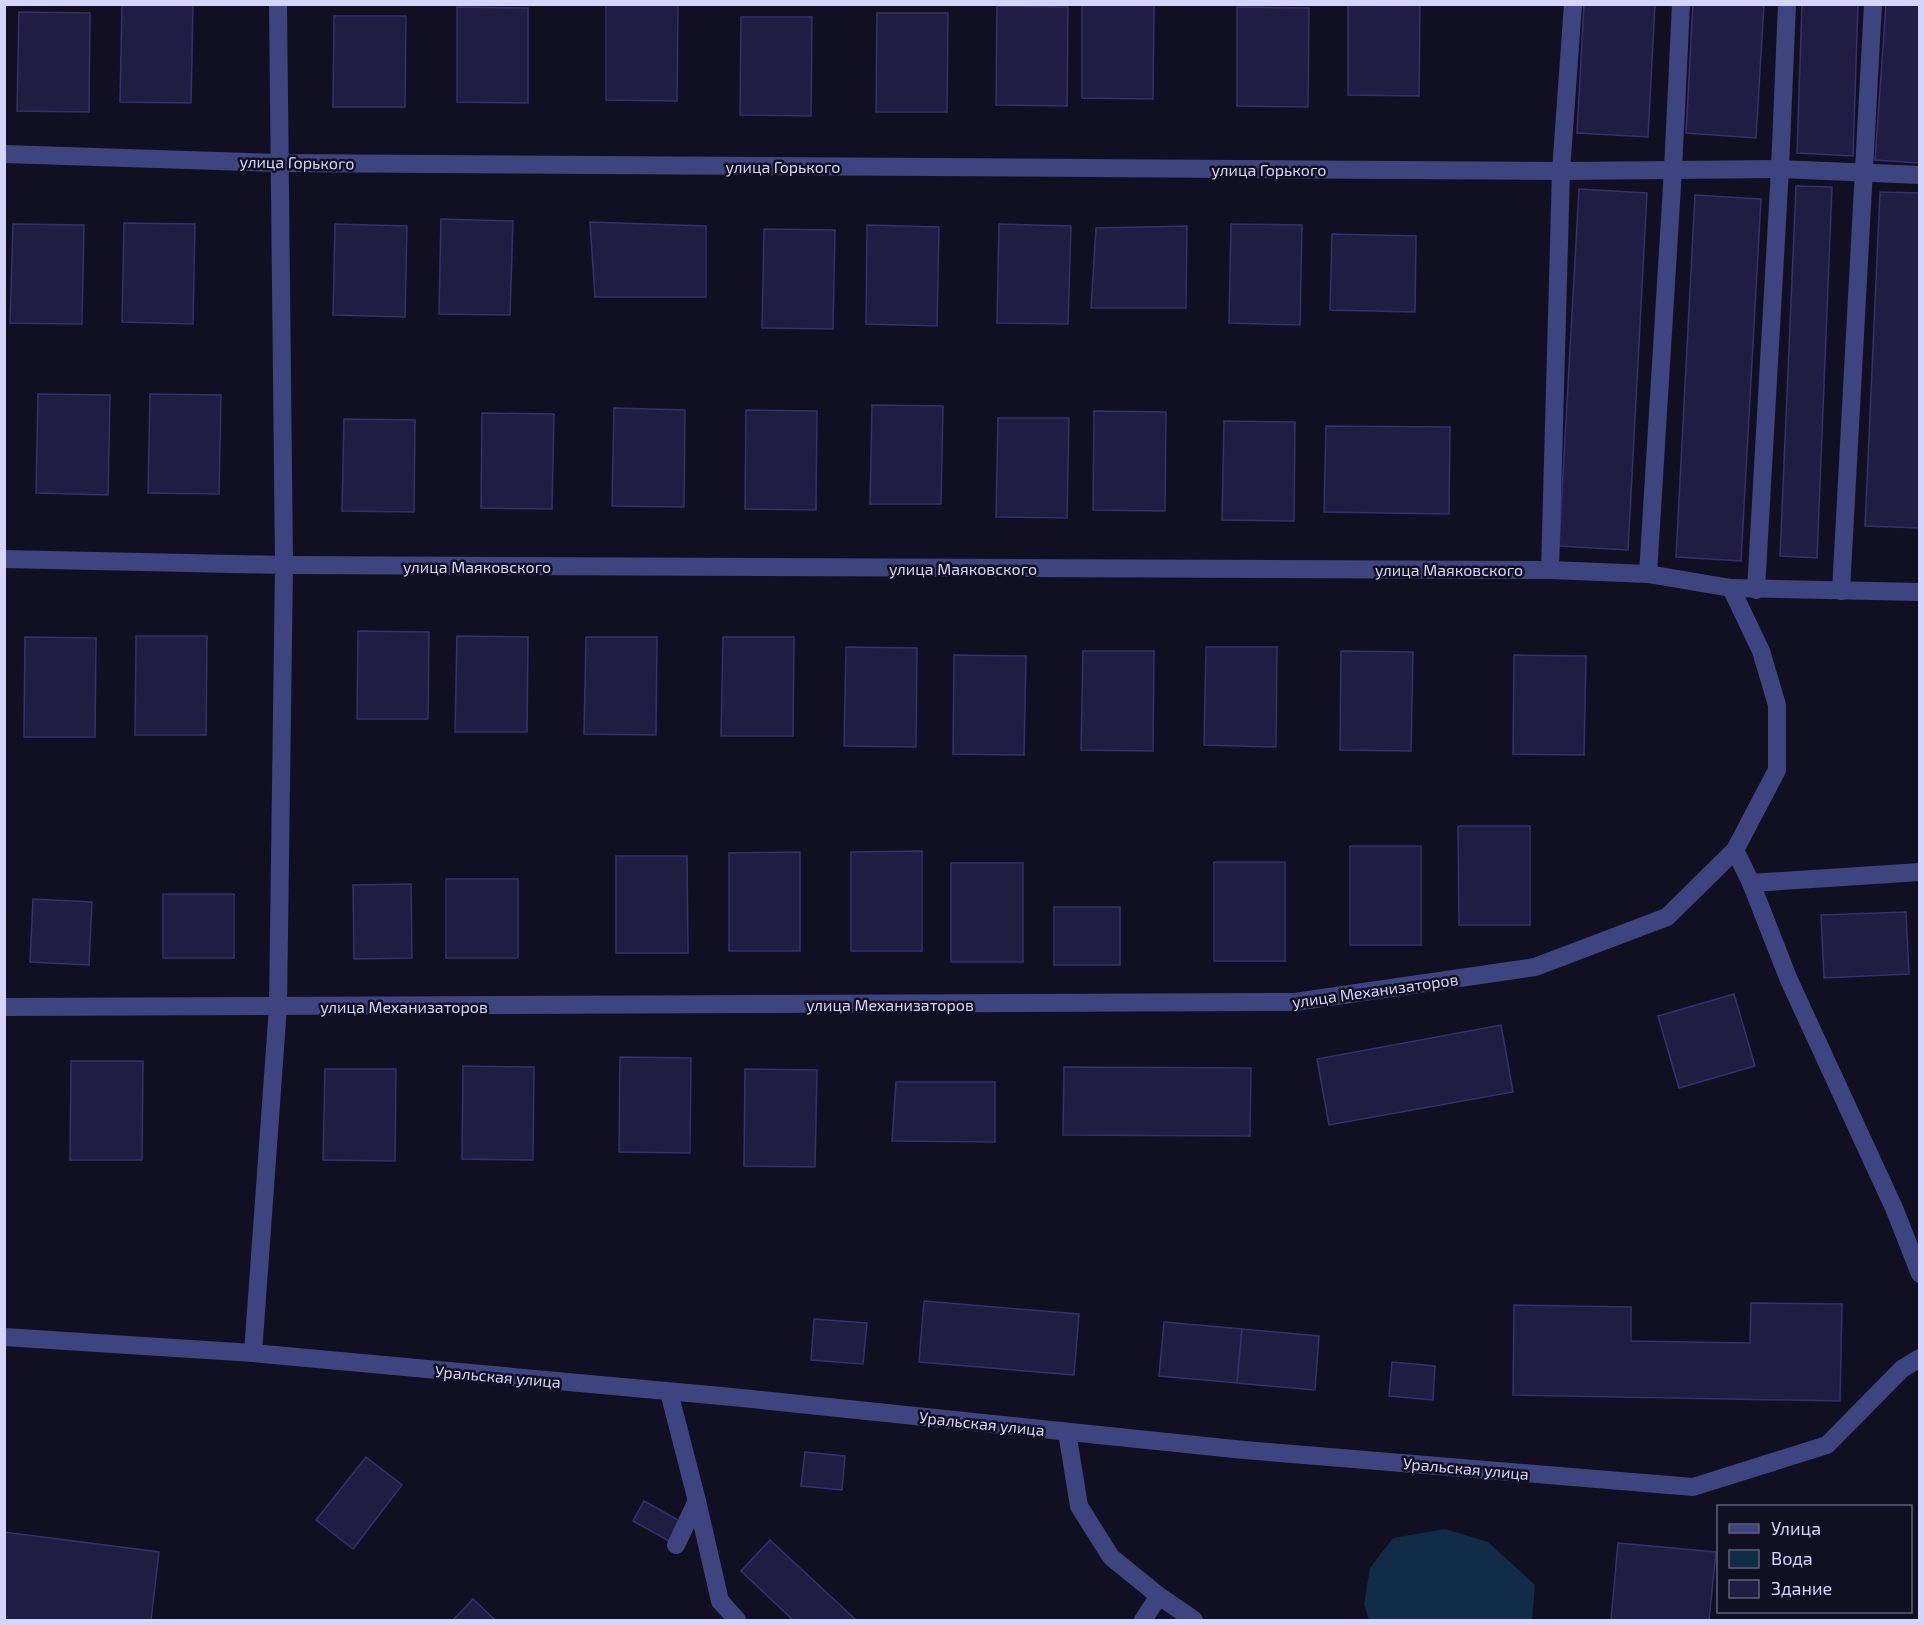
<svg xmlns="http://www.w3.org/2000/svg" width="1924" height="1625" font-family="'Exo 2',sans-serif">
  <rect width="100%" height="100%" fill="#111023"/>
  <path fill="#112c46" d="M 1445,1529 L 1488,1542 L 1535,1585 L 1532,1620 L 1369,1620 L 1364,1604 L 1370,1568 L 1393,1538 Z"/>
  <g fill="#201d43" stroke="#35316d" stroke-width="1.5">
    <path d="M 122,4 L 193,4 L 191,103 L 120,102 Z"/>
    <path d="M 606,4 L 678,4 L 677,101 L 606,100 Z"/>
    <path d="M 1082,4 L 1154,4 L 1153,99 L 1082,98 Z"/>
    <path d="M 1348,4 L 1420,4 L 1419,96 L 1348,95 Z"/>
    <path d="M 1584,4 L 1655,4 L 1648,137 L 1577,133 Z"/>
    <path d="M 1693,4 L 1764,4 L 1756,138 L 1686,133 Z"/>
    <path d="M 1802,4 L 1858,4 L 1853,156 L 1797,153 Z"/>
    <path d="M 1886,4 L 1920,4 L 1920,163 L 1875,160 Z"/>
    <path d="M 997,6 L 1068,7 L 1067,106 L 996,105 Z"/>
    <path d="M 457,7 L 528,8 L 528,103 L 457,102 Z"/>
    <path d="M 1237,7 L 1309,8 L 1308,107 L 1237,106 Z"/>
    <path d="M 19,12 L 90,13 L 89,112 L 17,111 Z"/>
    <path d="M 877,13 L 948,13 L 947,112 L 876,112 Z"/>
    <path d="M 334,16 L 406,16 L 405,107 L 333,107 Z"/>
    <path d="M 741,17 L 812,17 L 811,116 L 740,115 Z"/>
    <path d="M 1796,186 L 1832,187 L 1817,558 L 1780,556 Z"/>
    <path d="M 1579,189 L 1647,193 L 1628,550 L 1559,546 Z"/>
    <path d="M 1880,192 L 1920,193 L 1920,528 L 1865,526 Z"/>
    <path d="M 1695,195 L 1761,199 L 1741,561 L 1676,557 Z"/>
    <path d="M 441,219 L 513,221 L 510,315 L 439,314 Z"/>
    <path d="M 590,222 L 706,226 L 706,297 L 595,297 Z"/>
    <path d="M 124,223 L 195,224 L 193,324 L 122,322 Z"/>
    <path d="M 13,224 L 84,225 L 82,324 L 10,323 Z"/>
    <path d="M 335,224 L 407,226 L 405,317 L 333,315 Z"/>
    <path d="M 999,224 L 1071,226 L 1068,324 L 997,323 Z"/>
    <path d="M 1231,224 L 1302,225 L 1300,325 L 1229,323 Z"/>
    <path d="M 867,225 L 939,227 L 937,326 L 866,324 Z"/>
    <path d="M 1187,226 L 1186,308 L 1091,308 L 1096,228 Z"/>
    <path d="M 764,229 L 835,230 L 833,329 L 762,328 Z"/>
    <path d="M 1332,234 L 1416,236 L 1415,312 L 1330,310 Z"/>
    <path d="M 38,394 L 110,395 L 108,495 L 36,493 Z"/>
    <path d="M 150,394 L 221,395 L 219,494 L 148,493 Z"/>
    <path d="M 872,405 L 943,406 L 941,504 L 870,504 Z"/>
    <path d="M 614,408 L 685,410 L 684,507 L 612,506 Z"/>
    <path d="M 746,410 L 817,411 L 816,510 L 745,509 Z"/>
    <path d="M 1094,411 L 1166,412 L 1165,511 L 1093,510 Z"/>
    <path d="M 482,413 L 554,414 L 552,509 L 481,508 Z"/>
    <path d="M 998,418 L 1069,418 L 1067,518 L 996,517 Z"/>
    <path d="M 344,419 L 415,420 L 414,512 L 342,511 Z"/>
    <path d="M 1224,421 L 1295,422 L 1294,521 L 1222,520 Z"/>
    <path d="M 1326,426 L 1450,427 L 1449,514 L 1324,512 Z"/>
    <path d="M 358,631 L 429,632 L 428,719 L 357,719 Z"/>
    <path d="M 136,636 L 207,636 L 206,735 L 135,735 Z"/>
    <path d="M 457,636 L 528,637 L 527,732 L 455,732 Z"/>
    <path d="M 25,637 L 96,638 L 95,737 L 24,737 Z"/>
    <path d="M 586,637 L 657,637 L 656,735 L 584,734 Z"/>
    <path d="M 723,637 L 794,637 L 793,736 L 721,736 Z"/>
    <path d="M 846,647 L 917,648 L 916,747 L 844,746 Z"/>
    <path d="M 1206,647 L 1277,647 L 1276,747 L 1204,745 Z"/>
    <path d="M 1083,651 L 1154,651 L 1153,751 L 1081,750 Z"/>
    <path d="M 1341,651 L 1413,652 L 1411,751 L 1340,750 Z"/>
    <path d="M 954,655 L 1026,656 L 1024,755 L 953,754 Z"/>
    <path d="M 1514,655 L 1586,656 L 1584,755 L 1513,754 Z"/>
    <path d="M 1458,826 L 1530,826 L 1530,925 L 1459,925 Z"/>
    <rect x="1350" y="846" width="71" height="99"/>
    <path d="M 922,851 L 922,951 L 851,951 L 851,852 Z"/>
    <path d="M 800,852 L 800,951 L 729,951 L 729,853 Z"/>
    <path d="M 616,856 L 687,856 L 688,953 L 616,953 Z"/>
    <rect x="1214" y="862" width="71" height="99"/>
    <rect x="951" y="863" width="72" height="99"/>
    <rect x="446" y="879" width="72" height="79"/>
    <path d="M 411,884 L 412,958 L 354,959 L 353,885 Z"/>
    <rect x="163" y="894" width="71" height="64"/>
    <path d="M 33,899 L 92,902 L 89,965 L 30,962 Z"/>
    <rect x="1054" y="907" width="66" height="58"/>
    <path d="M 1906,912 L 1909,974 L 1824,978 L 1821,915 Z"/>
    <path d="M 1734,994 L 1755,1066 L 1679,1088 L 1658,1016 Z"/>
    <path d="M 1501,1025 L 1513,1092 L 1329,1125 L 1317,1059 Z"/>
    <path d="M 620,1057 L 691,1058 L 690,1153 L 619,1152 Z"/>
    <path d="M 71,1061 L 143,1061 L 142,1160 L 70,1160 Z"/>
    <path d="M 463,1066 L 534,1067 L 533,1160 L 462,1159 Z"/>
    <path d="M 1064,1067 L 1251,1068 L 1250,1136 L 1063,1135 Z"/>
    <path d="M 325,1069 L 396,1069 L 395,1161 L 323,1160 Z"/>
    <path d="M 745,1069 L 817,1070 L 815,1167 L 744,1166 Z"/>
    <path d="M 896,1082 L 995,1082 L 995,1142 L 892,1141 Z"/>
    <path d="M 924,1301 L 1079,1314 L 1074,1375 L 919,1362 Z"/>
    <path d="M 1751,1303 L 1842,1304 L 1840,1401 L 1513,1395 L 1514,1305 L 1631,1307 L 1631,1341 L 1750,1343 Z"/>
    <path d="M 814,1319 L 867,1323 L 863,1364 L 811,1360 Z"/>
    <path d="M 1164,1322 L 1242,1329 L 1237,1383 L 1159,1376 Z"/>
    <path d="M 1242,1329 L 1319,1336 L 1315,1390 L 1237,1383 Z"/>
    <path d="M 1392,1362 L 1435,1366 L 1433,1400 L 1389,1396 Z"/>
    <path d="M 805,1452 L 845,1456 L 842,1490 L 801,1486 Z"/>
    <path d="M 366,1457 L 402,1485 L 353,1549 L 316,1520 Z"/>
    <path d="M 644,1501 L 680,1521 L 669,1541 L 633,1521 Z"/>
    <path d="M 4,1532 L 159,1552 L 151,1620 L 4,1620 Z"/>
    <path d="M 770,1540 L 856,1620 L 793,1620 L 741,1571 Z"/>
    <path d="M 1618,1543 L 1716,1552 L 1709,1620 L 1611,1620 Z"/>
    <path d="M 473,1599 L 495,1620 L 453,1620 Z"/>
  </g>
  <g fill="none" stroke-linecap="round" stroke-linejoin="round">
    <g stroke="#3e447f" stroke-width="18">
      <path d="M 4,154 L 279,163 L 1561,171 L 1780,169 L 1920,175"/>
      <path d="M 4,559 L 284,565 L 1550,570 L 1648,574 L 1731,588 L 1920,592"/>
      <path d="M 1550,570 L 1561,171 L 1573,4"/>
      <path d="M 1648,574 L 1673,170 L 1681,4"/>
      <path d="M 1756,590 L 1780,169 L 1787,4"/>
      <path d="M 1841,591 L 1873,4"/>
      <path d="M 1735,850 L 1751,883 L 1920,872"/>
      <path d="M 1751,883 L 1789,980 L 1894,1208 L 1920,1274"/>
      <path d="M 4,1007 L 1295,1002 L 1535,967 L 1667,917 L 1735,850 L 1777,770 L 1777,705 L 1761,651 L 1731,588"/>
      <path d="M 4,1337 L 253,1353 L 732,1397 L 1244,1450 L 1693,1487 L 1827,1445 L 1902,1369 L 1920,1358"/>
      <path d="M 253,1353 L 278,1007 L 284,565 L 278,4"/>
      <path d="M 669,1392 L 697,1501 L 676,1545"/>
      <path d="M 1067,1432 L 1079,1506 L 1111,1557 L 1159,1596 L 1194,1620"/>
      <path d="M 697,1501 L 720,1601 L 737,1620"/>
      <path d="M 1143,1620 L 1159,1596"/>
    </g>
  </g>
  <g text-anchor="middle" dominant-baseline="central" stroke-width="5" stroke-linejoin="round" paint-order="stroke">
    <g font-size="16" fill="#d5d5fc" stroke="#111023">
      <text transform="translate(297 162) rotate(1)">улица Горького</text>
      <text x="783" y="166">улица Горького</text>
      <text x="1269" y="169">улица Горького</text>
      <text x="477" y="566">улица Маяковского</text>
      <text x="963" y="568">улица Маяковского</text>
      <text x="1449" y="569">улица Маяковского</text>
      <text transform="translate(1375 990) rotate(-8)">улица Механизаторов</text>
      <text x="890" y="1004">улица Механизаторов</text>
      <text x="404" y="1006">улица Механизаторов</text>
      <text transform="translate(498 1376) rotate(5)">Уральская улица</text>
      <text transform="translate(982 1423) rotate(6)">Уральская улица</text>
      <text transform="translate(1466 1468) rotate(5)">Уральская улица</text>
    </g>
  </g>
  <rect width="1924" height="1625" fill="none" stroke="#d5d5fc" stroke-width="12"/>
  <rect x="1717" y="1505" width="195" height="108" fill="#111023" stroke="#5f5f7a" stroke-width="1.5"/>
  <rect x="1729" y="1524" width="30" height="9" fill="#3e447f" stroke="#5f5f7a" stroke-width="1.5"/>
  <text x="1771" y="1535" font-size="18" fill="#d5d5fc">Улица</text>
  <rect x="1729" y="1550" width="30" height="18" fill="#112c46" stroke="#5f5f7a" stroke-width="1.5"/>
  <text x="1771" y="1565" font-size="18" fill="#d5d5fc">Вода</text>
  <rect x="1729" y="1580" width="30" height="18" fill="#201d43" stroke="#5f5f7a" stroke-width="1.5"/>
  <text x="1771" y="1595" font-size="18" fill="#d5d5fc">Здание</text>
</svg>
